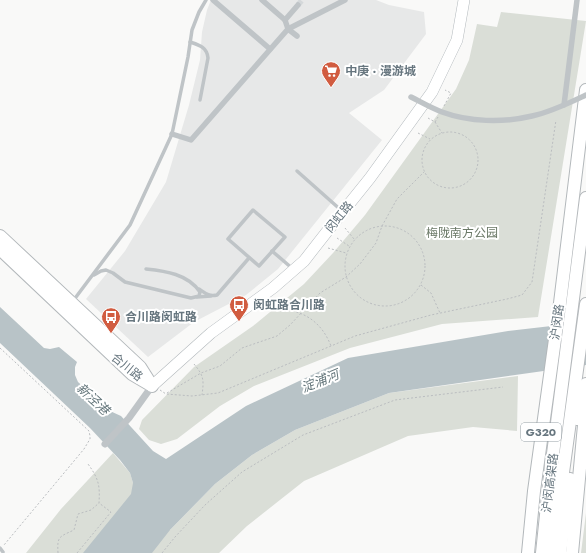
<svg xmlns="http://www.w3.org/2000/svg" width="586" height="553" font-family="Jost,'Noto Sans SC',sans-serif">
  <rect width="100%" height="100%" fill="#f9f9f8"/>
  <path fill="#e7e8e8" d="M 211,0 L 376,0 L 389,5 L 424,12 L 426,34 L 384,90 L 349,113 L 382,140 L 278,269 L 246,295 L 194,322 L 148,357 L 86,299 L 125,251 L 166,182 L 189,105 L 200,60 L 202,32 L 207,10 Z"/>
  <g fill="#daded7">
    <path d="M 501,12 L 586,21 L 538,317 L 442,324 L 350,348 L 254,386 L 220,406 L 177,439 L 161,444 L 149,440 L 139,429 L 142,420 L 194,367 L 253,326 L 304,284 L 333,253 L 365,215 L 456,89 L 469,60 L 477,24 L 497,27 Z"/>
    <path d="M 518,376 L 517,431 L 473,427 L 408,436 L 304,481 L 247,526 L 219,553 L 26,553 L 61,509 L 113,453 L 130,473 L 133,483 L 170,530 L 215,484 L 252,455 L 295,430 L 389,393 Z"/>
    <path d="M 586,513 L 586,553 L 581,553 Z"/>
  </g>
  <path fill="#b8c3c7" d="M 0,307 L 44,348 L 50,349 L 59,347 L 77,362 L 75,367 L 75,375 L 78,382 L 110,411 L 121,416 L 153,451 L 166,459 L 246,406 L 348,358 L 508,331 L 586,322 L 586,365 L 389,393 L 295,430 L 252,455 L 215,484 L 170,530 L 152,553 L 83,553 L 131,494 L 133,483 L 130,473 L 120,460 L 90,428 L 0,343 Z"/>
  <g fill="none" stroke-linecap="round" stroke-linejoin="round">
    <path stroke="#d4d8da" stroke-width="5.5" stroke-dasharray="5.5 3" stroke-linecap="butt" d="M 298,5 L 302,0"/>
    <defs>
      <path id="secondary" d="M 152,386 L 211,333 L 273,288 L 304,261 L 329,229 L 370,178 L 432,92 L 457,40 L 464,0"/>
      <g id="primary">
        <path d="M 0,236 L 140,367 L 152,386"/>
        <path d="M 0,249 L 132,374 L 149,384"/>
        <path d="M 528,553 L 534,491 L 560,303 L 586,90"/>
        <path d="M 572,553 L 586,404"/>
      </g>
      <g id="trunk">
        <path d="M 577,419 L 586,384"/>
        <path d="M 542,553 L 550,477 L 586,198"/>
        <path d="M 552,553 L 586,304"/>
        <path d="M 560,553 L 570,479"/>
      </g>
    </defs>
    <use href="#secondary" stroke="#b2b8bc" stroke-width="12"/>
    <use href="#primary" stroke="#b3b8bb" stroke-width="14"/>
    <use href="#trunk" stroke="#b5b9bc" stroke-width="14"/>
    <g stroke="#babdc0" stroke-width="1" stroke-dasharray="2 2" stroke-linecap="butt">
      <path d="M 444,106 L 451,93 L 445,90"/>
      <path d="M 428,118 L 435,122 L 442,133"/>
      <path d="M 435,122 L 438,117"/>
      <circle cx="450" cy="160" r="28"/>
      <path d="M 418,133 L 430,139"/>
      <circle cx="385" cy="266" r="40"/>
      <path d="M 345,228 L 354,239"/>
      <path d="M 337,238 L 349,246"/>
      <path d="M 328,248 L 346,253"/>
      <path d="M 421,285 L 431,293 L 440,313"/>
      <path d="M 280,299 L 283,309 C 306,312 322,323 331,346"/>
      <path d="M 0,348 L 89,431 L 90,436 L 90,439 L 84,449 L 4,545"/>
      <path d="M 194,364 C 204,376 204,380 202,395"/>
      <path d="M 160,390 L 166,394 L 192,396 L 218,393 L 355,336 L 431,315 L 507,299 L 522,295 L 532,282 L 556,120"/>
      <path d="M 167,393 L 201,373 L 220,366 L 242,348 L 277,336 L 290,325 L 320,293 L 346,277 L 360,264 L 376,243 L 382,226 L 397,199 L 424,172"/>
      <path d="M 58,553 C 57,536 59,537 74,530 L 78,514 L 91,510 L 99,503 C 100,486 99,479 88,464"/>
      <path d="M 77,553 L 111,512 L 99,503"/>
      <path d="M 162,553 L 175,537 L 205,505 L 242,472 L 303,435 L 395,400 L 503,387"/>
    </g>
    <g stroke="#bfc4c7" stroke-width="3.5">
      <path d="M 190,42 C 199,45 207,47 208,58 L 200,100"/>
      <path d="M 297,171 L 342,211"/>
      <path d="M 253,210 L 285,237 L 259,266 L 228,239 Z"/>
      <path d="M 272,251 L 293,269"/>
      <path d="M 94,275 L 101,271 L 106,270 L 113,273 L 125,282 L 191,298 L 199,296 L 200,292 C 188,274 165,271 146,269"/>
      <path d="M 199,289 C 205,293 209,297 217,295 L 249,258"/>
      <path d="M 197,297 L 211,296"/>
      <path d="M 73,301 L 130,225 L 172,134 L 188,57 L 192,30 L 199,12 L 206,0"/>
      <path d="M 0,548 L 3,552"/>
    </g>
    <g stroke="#bfc4c7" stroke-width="5.5">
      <path d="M 213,0 L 270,49"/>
      <path d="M 262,0 L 285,20 L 288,29 L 297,36"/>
      <path d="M 285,20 L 298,5"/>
      <path d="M 564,105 L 577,0"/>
      <path d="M 172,134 L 191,140 L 288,29 L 345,0"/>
    </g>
    <path stroke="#bfc4c7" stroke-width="7" d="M 105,444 L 129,418 L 152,386"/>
    <use href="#secondary" stroke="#fff" stroke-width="11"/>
    <use href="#primary" stroke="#fff" stroke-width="12"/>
    <use href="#trunk" stroke="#fff" stroke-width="12"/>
    <path stroke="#bfc4c7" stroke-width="5.5" d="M 411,97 C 421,102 431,108 442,112 C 469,122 503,123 532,116 C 551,112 569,103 586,95"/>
  </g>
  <defs>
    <symbol id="supermarket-pin" viewBox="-11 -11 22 30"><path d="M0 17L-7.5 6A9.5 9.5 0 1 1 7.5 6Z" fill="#d15c40" stroke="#fff"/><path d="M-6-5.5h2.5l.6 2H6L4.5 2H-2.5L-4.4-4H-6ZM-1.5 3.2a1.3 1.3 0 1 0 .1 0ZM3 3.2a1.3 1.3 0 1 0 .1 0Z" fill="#fff"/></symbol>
    <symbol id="bus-pin" viewBox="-11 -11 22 30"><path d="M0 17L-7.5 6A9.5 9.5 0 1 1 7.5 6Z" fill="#d15c40" stroke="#fff"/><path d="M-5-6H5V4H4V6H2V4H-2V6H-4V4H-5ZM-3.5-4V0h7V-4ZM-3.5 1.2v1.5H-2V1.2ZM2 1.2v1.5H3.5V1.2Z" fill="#fff"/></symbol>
  </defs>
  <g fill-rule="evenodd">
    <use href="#supermarket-pin" x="320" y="60" width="22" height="30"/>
    <use href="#bus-pin" x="228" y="294" width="22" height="30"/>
    <use href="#bus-pin" x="100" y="306" width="22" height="30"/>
  </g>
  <g text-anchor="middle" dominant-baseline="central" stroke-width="4" stroke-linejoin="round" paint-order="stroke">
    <rect fill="#fff" stroke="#959fa5" stroke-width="1" x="521" y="423" width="40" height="18" rx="3"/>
    <g font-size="11" font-weight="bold" fill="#67767f">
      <text x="541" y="432">G320</text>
    </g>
    <g font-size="12" font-weight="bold" fill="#67767f" stroke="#fff" text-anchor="start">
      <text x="345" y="71">中庚 · 漫游城</text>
      <text x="253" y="305">闵虹路合川路</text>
      <text x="125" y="317">合川路闵虹路</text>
    </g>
    <g font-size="12" fill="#67767f" stroke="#fff">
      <text transform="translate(339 217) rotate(-51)">闵虹路</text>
      <text transform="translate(557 322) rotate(-82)">沪闵路</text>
      <text transform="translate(127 367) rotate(39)">合川路</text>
      <text transform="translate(550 483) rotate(-83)">沪闵高架路</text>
    </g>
    <g font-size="12" fill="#6a7866" stroke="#fff">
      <text x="462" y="233">梅陇南方公园</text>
    </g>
    <g font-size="13" font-style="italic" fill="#627479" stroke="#fff">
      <text transform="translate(320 381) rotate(-22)">淀浦河</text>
      <text transform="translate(93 399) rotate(43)">新泾港</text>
    </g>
  </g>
</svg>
